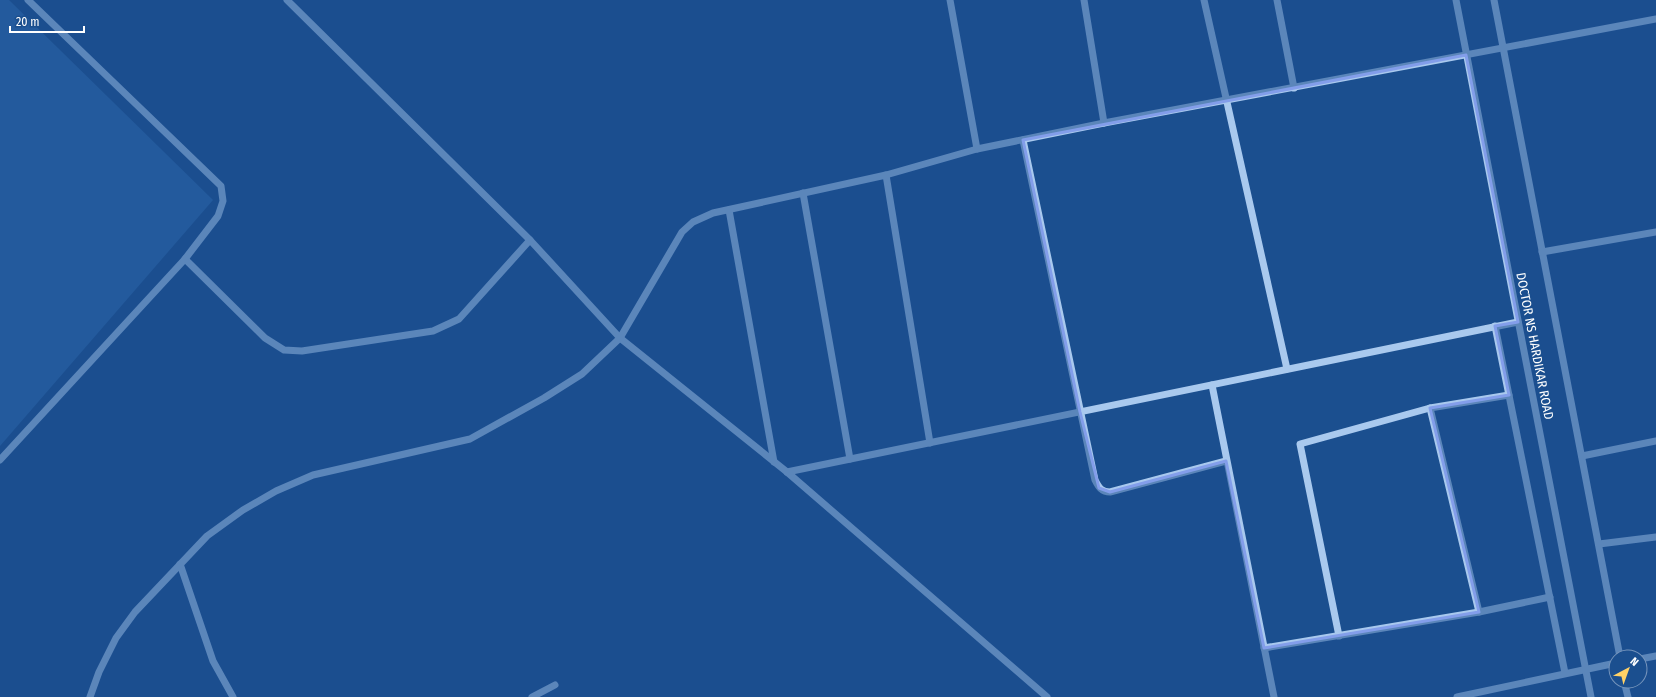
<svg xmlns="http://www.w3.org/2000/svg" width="1656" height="697" font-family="'Fira Sans Condensed',sans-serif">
  <rect width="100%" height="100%" fill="#1b4f8f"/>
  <path fill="#2e69ad" d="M 0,0 L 9,0 L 213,200 L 0,446 Z"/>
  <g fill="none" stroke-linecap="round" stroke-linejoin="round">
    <g stroke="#a9c9ee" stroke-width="7">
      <path d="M 287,0 L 530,240 L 620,338 L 787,472 L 1047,697"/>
      <path d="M 950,0 L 977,149"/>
      <path d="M 1084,0 L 1104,123"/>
      <path d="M 1204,0 L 1287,369"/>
      <path d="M 1277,0 L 1294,88"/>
      <path d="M 1456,0 L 1591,697"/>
      <path d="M 1494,0 L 1620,657"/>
      <path d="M 1023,140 L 1095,480 C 1099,488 1102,492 1110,492 L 1226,461"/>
      <path d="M 886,175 L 930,443"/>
      <path d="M 803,193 L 850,459"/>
      <path d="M 729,210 L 774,462"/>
      <path d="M 1542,252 L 1656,232"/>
      <path d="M 185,259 L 265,338 L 284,350 L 302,351 L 433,331 L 459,319 L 530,240"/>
      <path d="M 1495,326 L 1565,673"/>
      <path d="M 1212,385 L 1274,697"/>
      <path d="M 1582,456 L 1656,441"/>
      <path d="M 0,460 L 185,259 L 218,216 L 223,201 L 221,186 L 28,0"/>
      <path d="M 787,472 L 1518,322"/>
      <path d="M 1599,544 L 1656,537"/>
      <path d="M 180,564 L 213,661 L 233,697"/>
      <path d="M 1479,612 L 1430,408 L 1509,395"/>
      <path d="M 1339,636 L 1300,444 L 1430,408"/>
      <path d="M 1264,648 L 1479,612 L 1550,597"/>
      <path d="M 1640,659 L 1656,656"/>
      <path d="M 1624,681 L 1628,697"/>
      <path d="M 90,697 L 99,672 L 116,638 L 135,612 L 207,536 L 243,510 L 276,491 L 313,475 L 470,439 L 544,398 L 582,374 L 620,338 L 682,232 L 693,222 L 713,213 L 886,175 L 977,149 L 1104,123 L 1656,19"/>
      <path d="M 532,697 L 555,685"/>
      <path d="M 1457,697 L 1616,663"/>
    </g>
  </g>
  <path d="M0 0H1656V697H0ZM 1466,55 L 1518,322 L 1495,326 L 1509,395 L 1430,408 L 1479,612 L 1264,648 L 1226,461 L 1110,492 L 1099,488 L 1080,412 L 1023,140 Z" fill="#1b4f8f" fill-opacity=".55" fill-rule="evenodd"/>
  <path fill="none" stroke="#839eea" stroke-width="3" stroke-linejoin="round" d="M 1466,55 L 1518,322 L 1495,326 L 1509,395 L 1430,408 L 1479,612 L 1264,648 L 1226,461 L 1110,492 L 1099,488 L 1080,412 L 1023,140 Z"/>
  <g text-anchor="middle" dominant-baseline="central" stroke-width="3" stroke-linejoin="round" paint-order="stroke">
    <g font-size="13" fill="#fff" stroke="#1b4f8f">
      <text transform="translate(1535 346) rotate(79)">DOCTOR NS HARDIKAR ROAD</text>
    </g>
  </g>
  <g transform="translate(1628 669) rotate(41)"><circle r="19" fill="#1b4f8f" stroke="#7695bc"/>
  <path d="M0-3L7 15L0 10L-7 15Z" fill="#ffd166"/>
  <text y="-6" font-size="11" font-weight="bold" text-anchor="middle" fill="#ffffff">N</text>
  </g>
  <path d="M10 26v6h74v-6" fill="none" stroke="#ffffff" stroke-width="2"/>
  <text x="16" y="26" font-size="12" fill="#ffffff" stroke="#1b4f8f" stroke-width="3" paint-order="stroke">20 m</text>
</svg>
